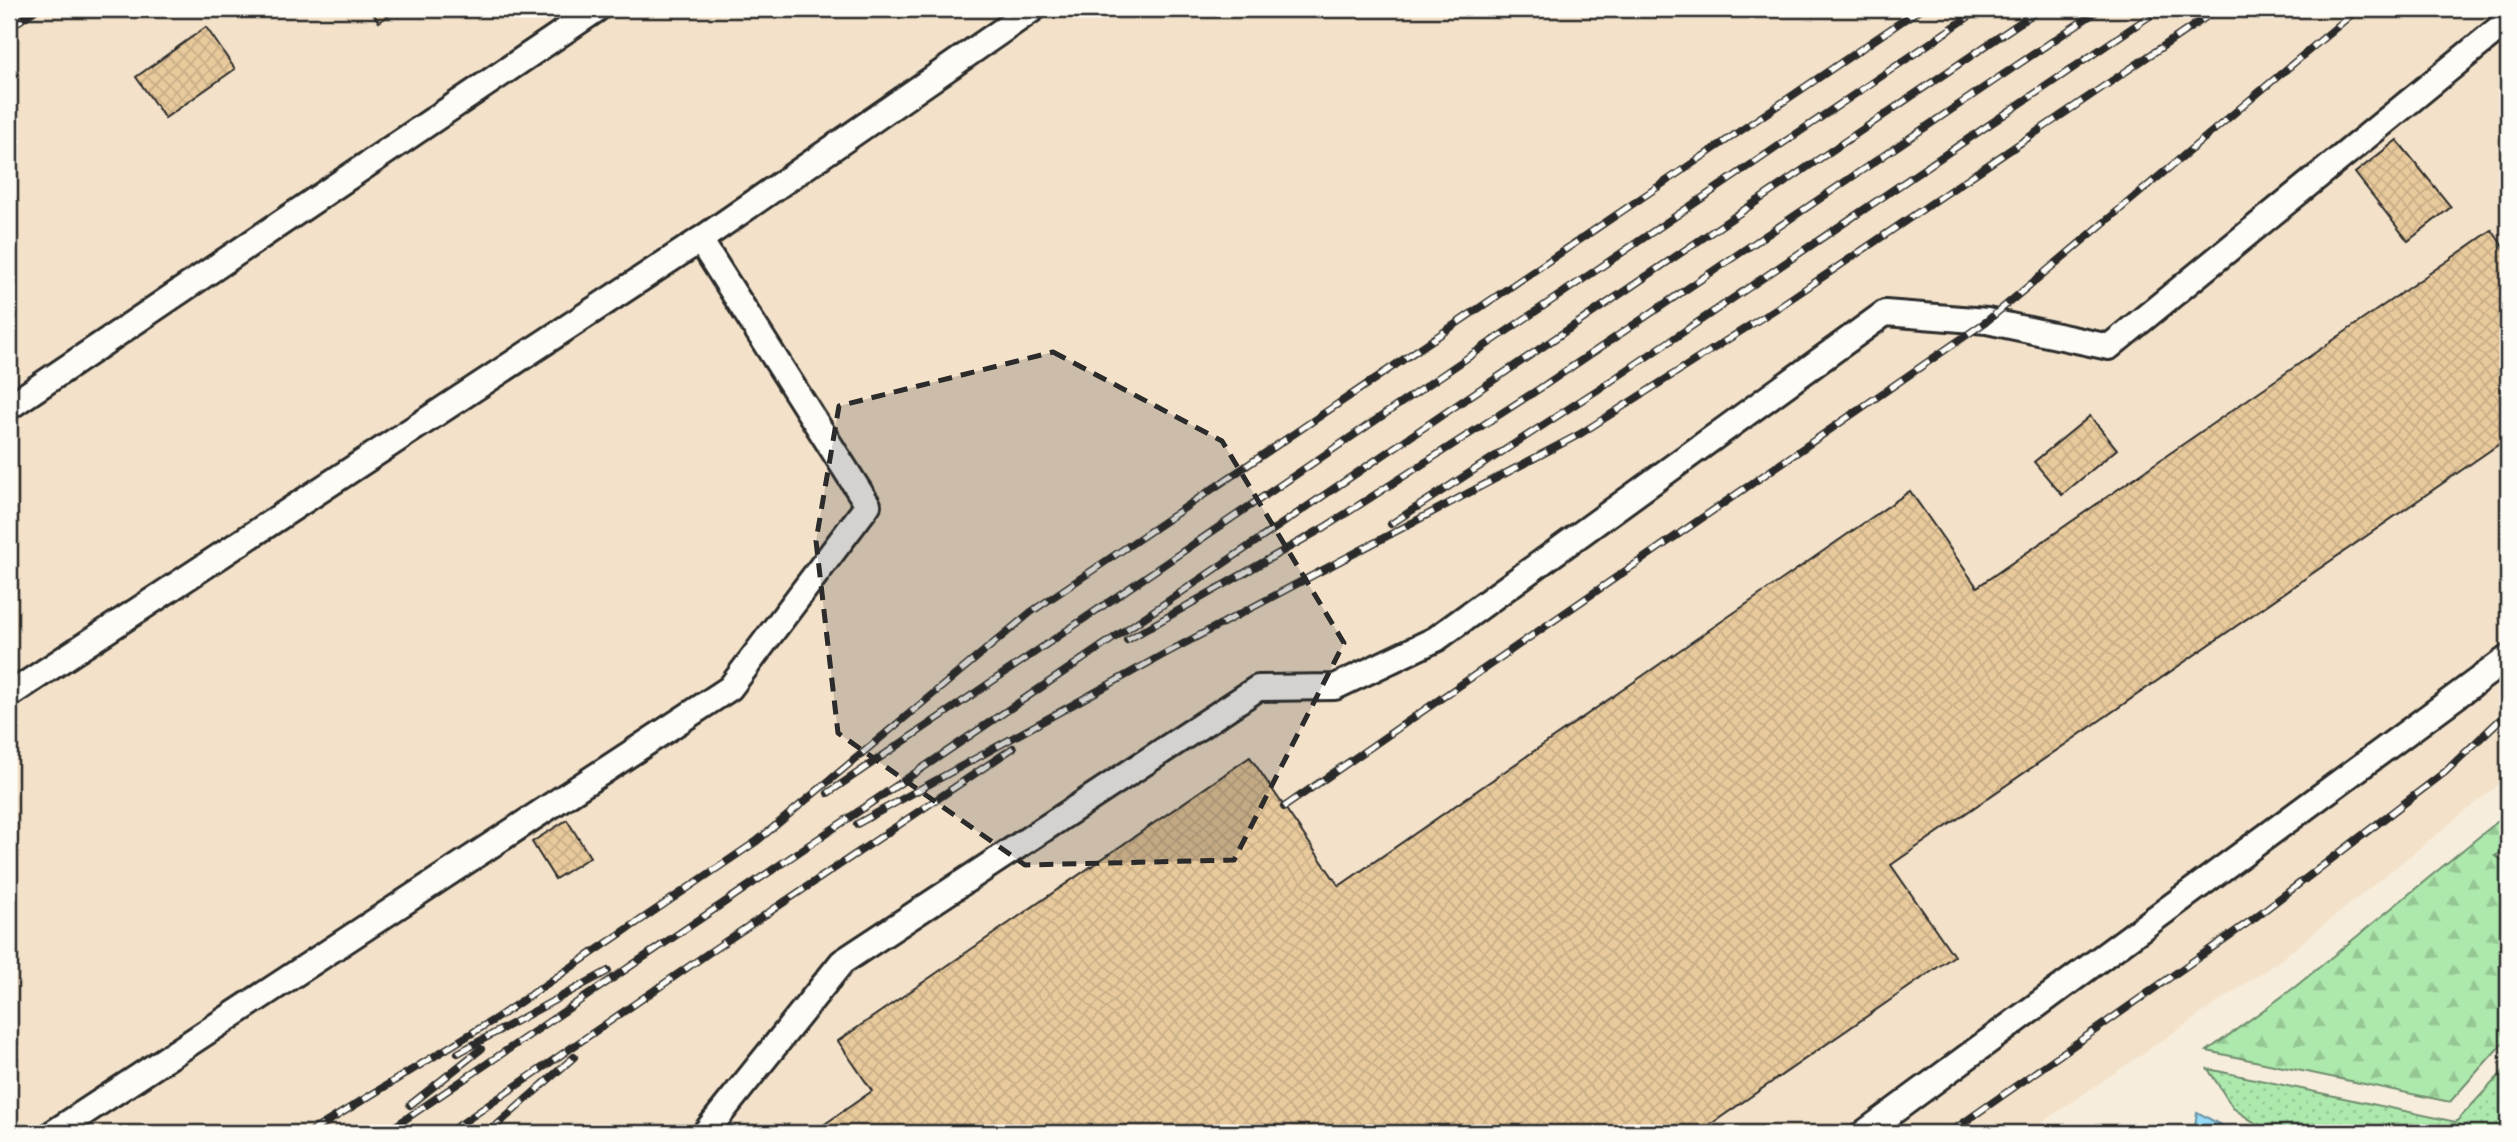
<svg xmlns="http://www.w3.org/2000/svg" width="2517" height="1142" font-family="Pangolin,sans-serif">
  <defs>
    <pattern id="grass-dots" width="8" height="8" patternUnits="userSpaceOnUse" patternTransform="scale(1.75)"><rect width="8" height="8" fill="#ade8ac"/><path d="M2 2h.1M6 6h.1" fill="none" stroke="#95c794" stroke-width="1.8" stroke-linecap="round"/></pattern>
    <pattern id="forest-firs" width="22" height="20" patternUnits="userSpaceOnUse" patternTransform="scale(1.75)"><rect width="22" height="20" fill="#ade8ac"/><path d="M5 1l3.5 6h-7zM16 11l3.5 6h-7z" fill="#95c794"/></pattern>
    <pattern id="building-cross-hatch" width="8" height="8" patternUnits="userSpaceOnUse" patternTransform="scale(1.75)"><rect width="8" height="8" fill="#e9ca9c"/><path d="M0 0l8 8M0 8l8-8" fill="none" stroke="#c8ae87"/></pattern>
  </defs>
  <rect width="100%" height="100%" fill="#f7eddc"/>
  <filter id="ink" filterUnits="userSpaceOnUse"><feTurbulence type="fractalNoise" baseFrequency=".0143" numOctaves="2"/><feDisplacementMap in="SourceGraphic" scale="14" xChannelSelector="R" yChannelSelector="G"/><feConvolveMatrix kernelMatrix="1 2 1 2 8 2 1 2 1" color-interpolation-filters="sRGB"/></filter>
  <g filter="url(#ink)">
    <path fill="#f3e2c9" d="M 9,9 L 2508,9 L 2508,777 L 2279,961 L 2026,1133 L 9,1133 Z"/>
    <path fill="url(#grass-dots)" stroke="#6c8a6c" stroke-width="2" d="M 2508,1066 L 2508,1133 L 2279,1133 L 2261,1127 L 2233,1108 L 2208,1069 L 2456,1122 Z"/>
    <path fill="url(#forest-firs)" stroke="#6c8a6c" stroke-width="2" d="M 2508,813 L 2508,849 L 2495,856 L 2508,863 L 2508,1037 L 2450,1102 L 2207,1051 L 2295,987 Z"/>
    <path fill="#96dcf8" stroke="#6b95a6" stroke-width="2" d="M 2197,1112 L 2235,1133 L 2194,1133 Z"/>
    <g fill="url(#building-cross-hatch)" stroke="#2b2b2b" stroke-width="2">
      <path d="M 370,9 L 398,9 L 379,22 Z"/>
      <path d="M 206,27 L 235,69 L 165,118 L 136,77 Z"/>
      <path d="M 2397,140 L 2451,207 L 2408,241 L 2355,173 Z"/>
      <path d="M 2492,230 L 2508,254 L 2508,438 L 1891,865 L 1954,956 L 1698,1133 L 812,1133 L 872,1091 L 838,1041 L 1250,757 L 1339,886 L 1910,491 L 1977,587 Z"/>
      <path d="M 2090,416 L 2117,449 L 2062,495 L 2034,462 Z"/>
      <path d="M 567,820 L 590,857 L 555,879 L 532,842 Z"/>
    </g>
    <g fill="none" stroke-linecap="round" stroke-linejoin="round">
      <defs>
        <g id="lane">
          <path d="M 9,407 L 597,9"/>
          <path d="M 9,695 L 700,240 L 1033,9"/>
          <path d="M 53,1133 L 730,688 L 868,505 L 700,240"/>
          <path d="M 705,1133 L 842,962 L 1258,688 L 1335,687 L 1436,639 L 1885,313 L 1987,321 L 2109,347 L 2508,21"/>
          <path d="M 1864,1133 L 2508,658"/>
        </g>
      </defs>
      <use href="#lane" stroke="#2b2b2b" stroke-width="30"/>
      <path stroke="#2b2b2b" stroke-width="4.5" stroke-dasharray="2 5" stroke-linecap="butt" d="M 2502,1133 L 2508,1123"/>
      <use href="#lane" stroke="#fdfcf7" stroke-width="24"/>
      <defs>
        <g id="rail">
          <path d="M 9,28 L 37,9"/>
          <path d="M 1391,524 L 1608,383 L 2160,9"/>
          <path d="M 1127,640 L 1325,527 L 1539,389 L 2100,9"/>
          <path d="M 828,793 L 1980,9"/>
          <path d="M 1284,807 L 1987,321 L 2358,9"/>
          <path d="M 857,824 L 1168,652 L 1580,434 L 1777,308 L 2218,9"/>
          <path d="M 458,1053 L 608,971"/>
          <path d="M 410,1105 L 481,1049"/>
          <path d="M 309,1133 L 495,1019 L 757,841 L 1031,612 L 1920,9"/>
          <path d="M 385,1133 L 2040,9"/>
          <path d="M 448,1133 L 707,954 L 1013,748"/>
          <path d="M 488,1133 L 574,1057"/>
          <path d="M 1949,1133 L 2253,919 L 2445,772 L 2508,712"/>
        </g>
      </defs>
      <use href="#rail" stroke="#2b2b2b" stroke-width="8"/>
      <use href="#rail" stroke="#fdfcf7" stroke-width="5" stroke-dasharray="16" stroke-linecap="butt"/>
    </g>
  </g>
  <path fill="#2b2b2b" fill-opacity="0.2" stroke="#2b2b2b" stroke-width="5" stroke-dasharray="14 9" stroke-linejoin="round" d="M 1053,352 L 1222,441 L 1344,643 L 1234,860 L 1025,865 L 838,733 L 816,541 L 839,406 Z"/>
  <rect width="2517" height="1142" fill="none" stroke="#fdfcf7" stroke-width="35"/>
  <rect x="18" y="18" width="2482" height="1107" fill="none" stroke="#2b2b2b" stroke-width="2.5" filter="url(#ink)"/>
</svg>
